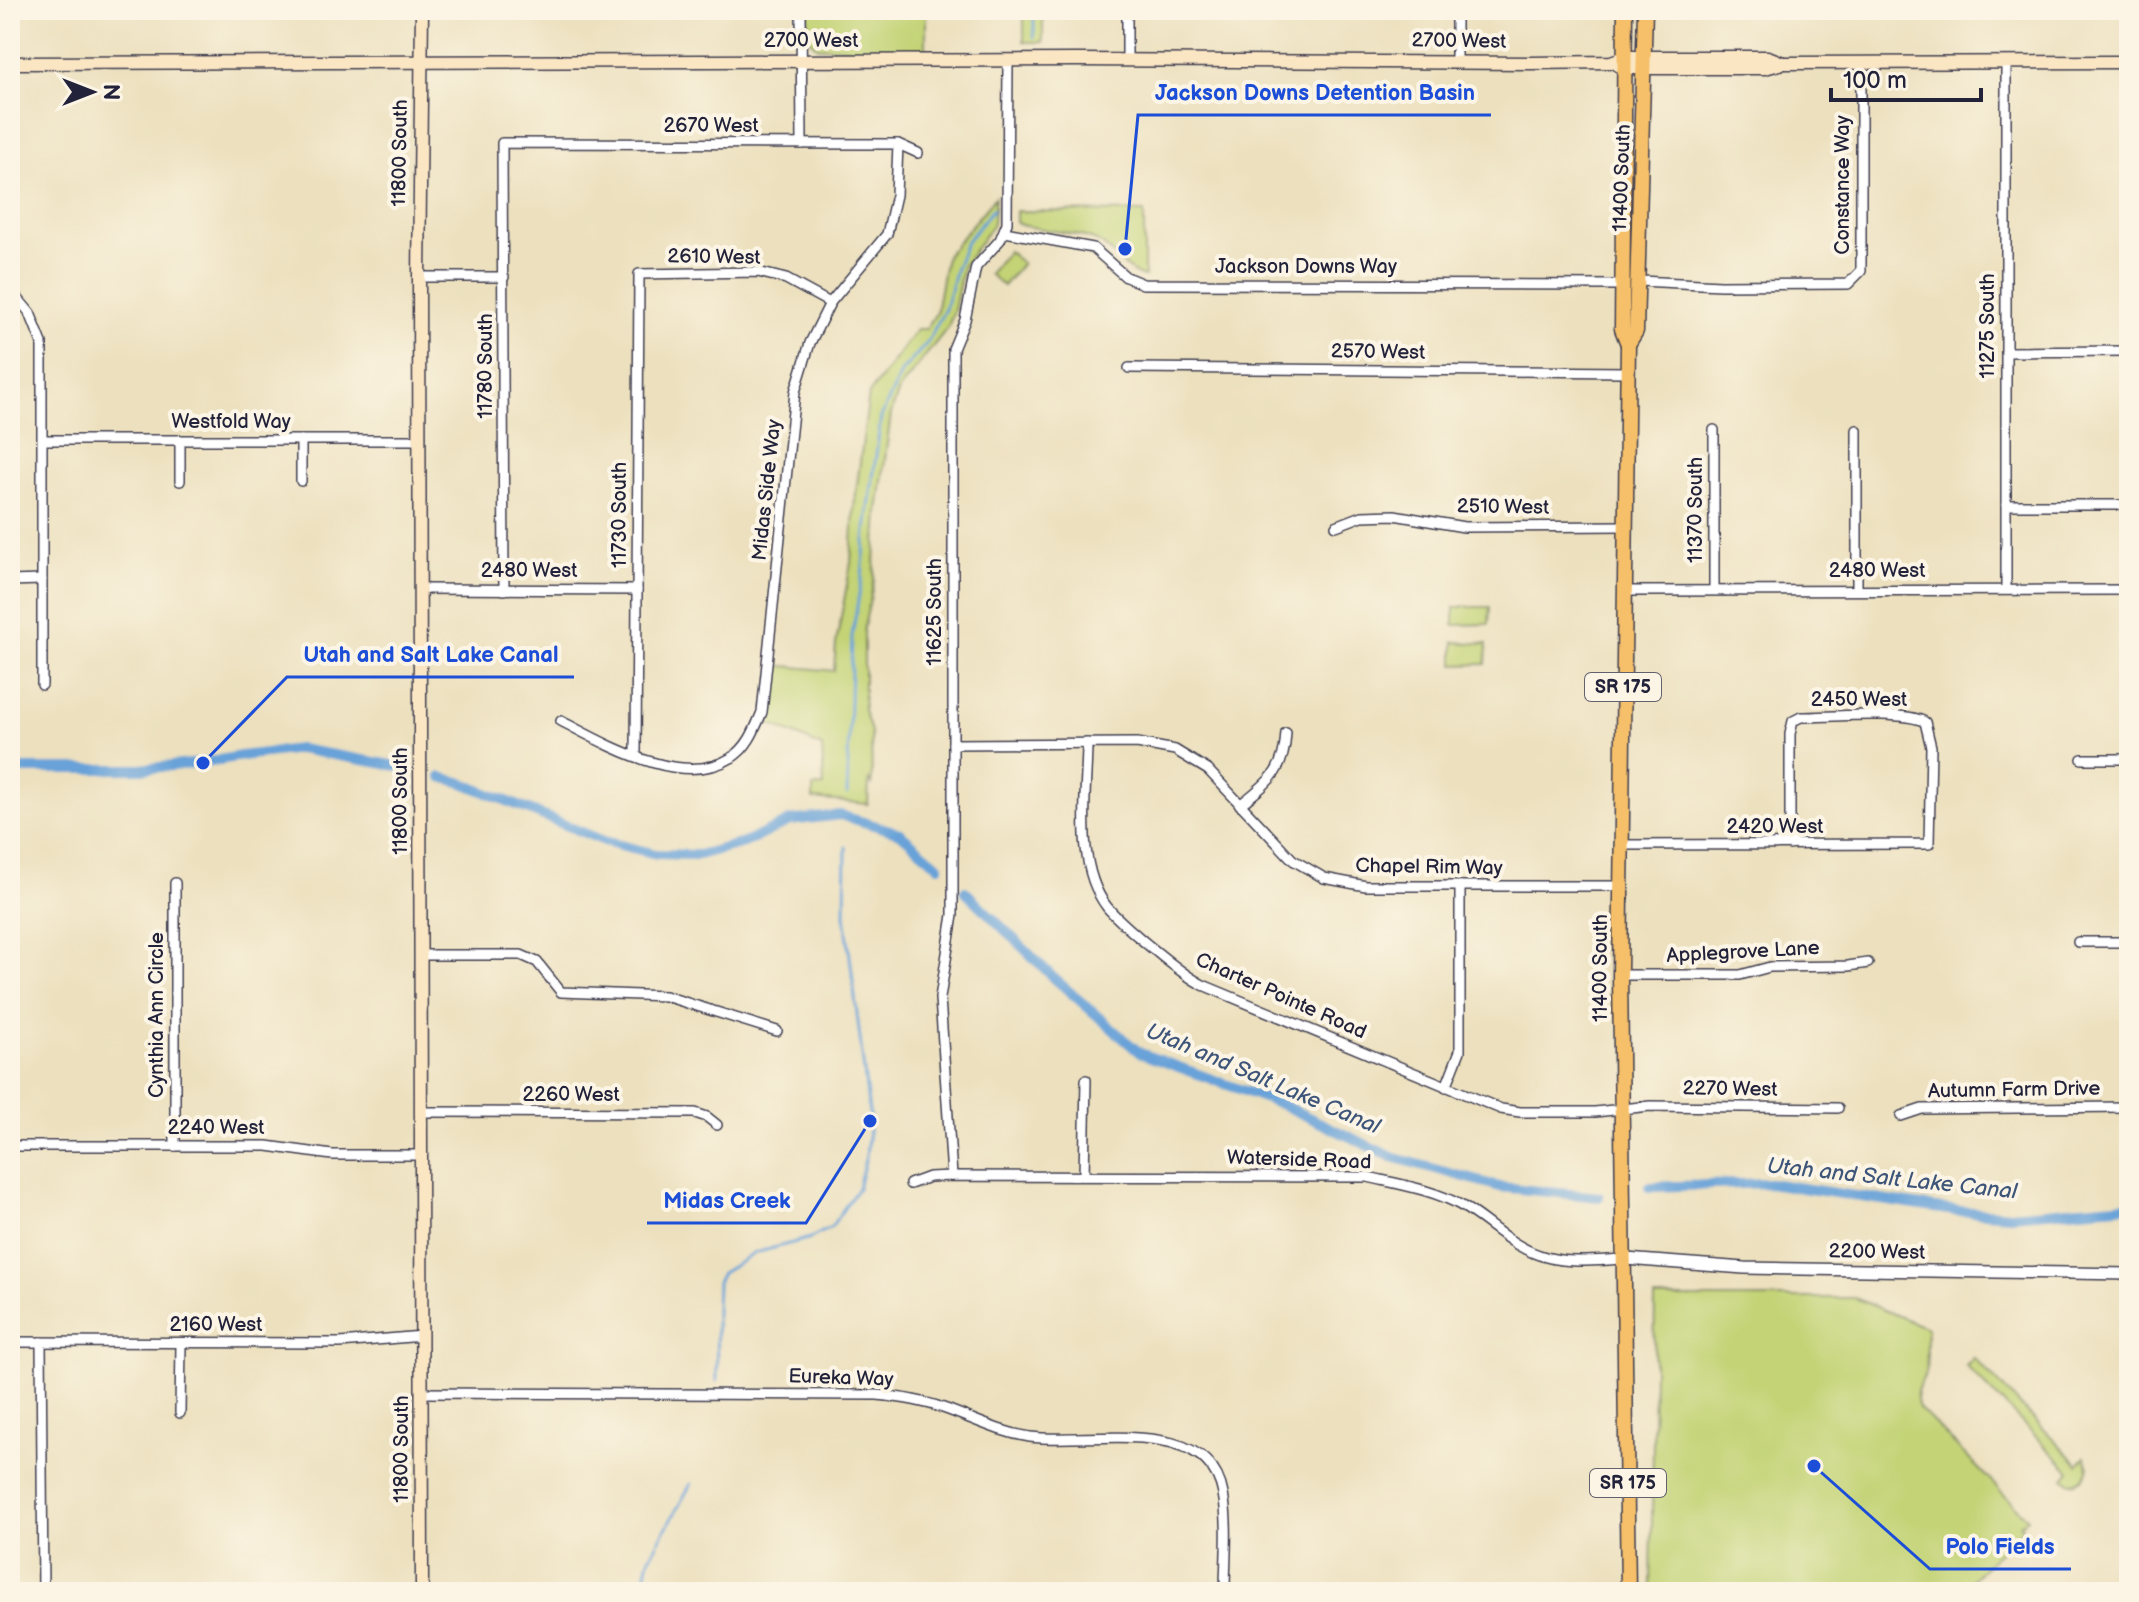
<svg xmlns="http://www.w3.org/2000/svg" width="2139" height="1602" font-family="'Balsamiq Sans',sans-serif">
  <rect width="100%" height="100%" fill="#fcf5e5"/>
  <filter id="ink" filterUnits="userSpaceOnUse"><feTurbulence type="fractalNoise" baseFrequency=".0125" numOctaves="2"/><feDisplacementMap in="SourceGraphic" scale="16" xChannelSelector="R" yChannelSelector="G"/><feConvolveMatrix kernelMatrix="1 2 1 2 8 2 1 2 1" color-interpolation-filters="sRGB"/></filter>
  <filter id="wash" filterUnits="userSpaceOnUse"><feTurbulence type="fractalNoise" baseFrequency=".006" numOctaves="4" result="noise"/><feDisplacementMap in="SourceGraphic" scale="32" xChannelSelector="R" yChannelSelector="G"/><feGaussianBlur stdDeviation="1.8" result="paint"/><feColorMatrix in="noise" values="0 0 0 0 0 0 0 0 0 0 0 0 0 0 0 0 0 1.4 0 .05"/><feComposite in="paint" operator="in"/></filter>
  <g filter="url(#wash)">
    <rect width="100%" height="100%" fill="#ece0be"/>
    <g fill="#c3d375" stroke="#727a58" stroke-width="2">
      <path d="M 808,10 L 926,10 L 926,52 L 863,52 L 846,48 L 817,47 L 808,38 Z"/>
      <rect x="1024" y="10" width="19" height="32"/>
      <path d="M 995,197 L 993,224 L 963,266 L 954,311 L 948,327 L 899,390 L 891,414 L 878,511 L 874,581 L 864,627 L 864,710 L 871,732 L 872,784 L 869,780 L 868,804 L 813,799 L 813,787 L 824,786 L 822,747 L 765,722 L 774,665 L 834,671 L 836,644 L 851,563 L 854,508 L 869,394 L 917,329 L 926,329 L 936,313 L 946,256 Z"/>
      <path d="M 1016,211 L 1144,212 L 1144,277 C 1123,271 1117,254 1100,243 C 1084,233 1041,230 1021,225 L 1016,222 Z"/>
      <path d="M 1008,251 L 1022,263 L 1003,286 L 989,274 Z"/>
      <path d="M 1454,607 L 1490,607 L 1489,624 L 1454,625 Z"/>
      <path d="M 1454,642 L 1487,644 L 1486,664 L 1454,665 Z"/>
      <path d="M 1655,1298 L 1855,1298 L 1927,1328 C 1926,1342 1928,1357 1926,1370 C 1922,1387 1912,1387 1919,1408 L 2027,1518 L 2020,1525 L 2023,1529 L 1959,1592 L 1651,1592 Z"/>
      <path d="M 1974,1358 L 2078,1464 L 2085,1457 L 2089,1466 C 2087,1476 2081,1482 2071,1483 L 2064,1478 L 2070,1471 L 1966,1366 Z"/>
    </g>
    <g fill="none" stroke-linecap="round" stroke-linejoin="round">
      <g stroke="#68a2d8" stroke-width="3">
        <path d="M 1034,37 L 1034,10"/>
        <path d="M 847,794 L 852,636 L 862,577 L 866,530 L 881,417 L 902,371 L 927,343 L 945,309 L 956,268 L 966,242 L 993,209"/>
        <path d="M 717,1381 L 716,1312 L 717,1282 L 722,1273 L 755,1253 L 811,1238 L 831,1227 L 858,1188 L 866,1156 L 870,1121 L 845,915 L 846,847"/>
        <path d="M 642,1592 L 649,1559 L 691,1484"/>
      </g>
      <g stroke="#68a2d8" stroke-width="10">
        <path d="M 10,769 L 140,769 L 203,763 L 241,756 L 299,749 L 403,767"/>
        <path d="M 441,777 L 463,783 L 604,841 L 656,854 L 698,855 L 744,843 L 790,821 L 840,815 L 900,833 L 939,866"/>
        <path d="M 965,891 L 1055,979 L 1140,1053 L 1283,1105 L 1392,1157 L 1500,1187 L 1599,1197"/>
        <path d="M 1650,1187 L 1769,1183 L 1948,1210 L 2010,1215 L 2129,1205"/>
      </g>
    </g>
  </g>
  <g filter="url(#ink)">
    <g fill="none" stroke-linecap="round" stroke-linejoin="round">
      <defs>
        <g id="minor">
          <path d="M 801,10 L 802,144"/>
          <path d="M 1127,10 L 1127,60"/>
          <path d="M 1456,10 L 1456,61"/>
          <path d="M 2006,62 L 2006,589"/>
          <path d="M 1005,232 L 1093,248 L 1126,277 L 1143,284 L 1622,285"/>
          <path d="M 419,277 L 504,277"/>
          <path d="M 1639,281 L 1721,285 L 1848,284 L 1861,271 L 1861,62"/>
          <path d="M 10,289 L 30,313 L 42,343 L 42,685"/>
          <path d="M 2006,352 L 2129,351"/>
          <path d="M 1129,368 L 1627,372"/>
          <path d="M 1857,430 L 1857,589"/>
          <path d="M 43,440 L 420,440"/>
          <path d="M 180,440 L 180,481"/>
          <path d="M 301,440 L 301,481"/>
          <path d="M 2006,505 L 2129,505"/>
          <path d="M 1336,526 L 1362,516 L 1394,515 L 1464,527 L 1626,526"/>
          <path d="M 10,581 L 42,580"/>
          <path d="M 420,589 L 637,590"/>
          <path d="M 504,590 L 502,143 L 898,144 L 918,153"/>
          <path d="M 1714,590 L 1714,430"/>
          <path d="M 1625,591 L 2129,590"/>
          <path d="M 561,721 C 606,744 681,789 731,758 C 748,748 755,729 762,712 L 795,392 L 810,343 L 830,303 L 887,234 L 896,195 L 898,144"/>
          <path d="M 1087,743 C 1087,794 1074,864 1107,907 C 1119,921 1134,933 1148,945 C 1166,959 1183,975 1203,985 L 1501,1109 L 1520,1112 L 1595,1112 L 1650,1106 L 1838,1108"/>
          <path d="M 953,744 L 1137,743 L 1175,750 L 1208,770 L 1293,860 L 1324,878 L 1366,886 L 1620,886"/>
          <path d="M 636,756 L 639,274 L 758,272 L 786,279 L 830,303"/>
          <path d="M 2082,759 L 2129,759"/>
          <path d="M 1240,805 C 1269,781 1284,773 1286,733"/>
          <path d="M 1620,845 L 1929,844 L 1931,747 L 1925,722 C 1901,710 1831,717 1801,717 L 1793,721 L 1790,734 L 1790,845"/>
          <path d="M 175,883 L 175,1146"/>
          <path d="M 2078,942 L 2129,942"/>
          <path d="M 422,955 L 521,955 L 537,962 L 561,992 L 665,996 L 777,1031"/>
          <path d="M 1620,975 L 1740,975 L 1770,967 L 1848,966 L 1868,963"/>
          <path d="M 1446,1087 L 1460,1051 L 1460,886"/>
          <path d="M 421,1112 L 695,1113 L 707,1117 L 717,1125"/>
          <path d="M 1901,1116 L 1922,1109 L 2129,1107"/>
          <path d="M 10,1146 L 267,1146 L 332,1155 L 420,1155"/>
          <path d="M 952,1176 L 940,998 L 953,915 L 953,349 L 965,320 L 976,267 L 1000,240 L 1007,223 L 1008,61"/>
          <path d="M 1084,1176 L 1086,1080"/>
          <path d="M 910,1184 L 929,1177 L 952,1176 L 1368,1177 C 1398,1184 1435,1190 1462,1206 C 1490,1222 1513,1249 1546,1257 C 1571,1264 1599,1260 1626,1259"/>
          <path d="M 10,1342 L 340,1343 L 422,1336"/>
          <path d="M 41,1342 L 43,1592"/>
          <path d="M 422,1393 L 877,1395 C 899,1397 921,1400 943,1408 C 972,1418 998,1432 1030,1437 C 1089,1445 1208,1413 1223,1494 C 1229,1525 1225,1560 1225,1592"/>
          <path d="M 180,1413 L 181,1343"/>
        </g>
        <path id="tertiary" d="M 1626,1259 L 1744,1268 L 2129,1274"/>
        <g id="secondary">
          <path d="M 422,10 L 419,277 L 422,1592"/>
          <path d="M 10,63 L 1078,60 L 1531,63 L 1611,62 L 1625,57 L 1768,57 L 1783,63"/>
          <path d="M 1618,65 L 1625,68 L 1765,68 L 1783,63 L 2129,62"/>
        </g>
        <g id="primary">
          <path d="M 1625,10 L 1622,329 L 1628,344 L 1620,975 L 1628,1592"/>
          <path d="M 1628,344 L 1636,331 L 1645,10"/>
        </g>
      </defs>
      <use href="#minor" stroke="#403e4f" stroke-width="12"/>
      <use href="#tertiary" stroke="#403e4f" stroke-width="14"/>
      <use href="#secondary" stroke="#403e4f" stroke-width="15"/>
      <use href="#primary" stroke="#403e4f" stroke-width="17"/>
      <use href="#minor" stroke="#fff" stroke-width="9"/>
      <use href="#tertiary" stroke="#fff" stroke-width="11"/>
      <use href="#secondary" stroke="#fbe6c4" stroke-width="12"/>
      <use href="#primary" stroke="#f6c06b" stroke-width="14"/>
    </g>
  </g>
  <g text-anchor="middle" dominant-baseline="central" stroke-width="8" stroke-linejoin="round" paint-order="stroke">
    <g fill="#fcf5e5" stroke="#63616e" stroke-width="2">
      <rect x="1585" y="673" width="76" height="28" rx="6"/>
      <rect x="1590" y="1469" width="76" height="28" rx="6"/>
    </g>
    <g font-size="18" font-weight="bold" fill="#22223b">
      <text x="1623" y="687">SR 175</text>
      <text x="1628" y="1483">SR 175</text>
    </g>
    <g font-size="20" fill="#22223b" stroke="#fcf5e5">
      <text x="811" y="41">2700 West</text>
      <text transform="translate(1459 41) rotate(1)">2700 West</text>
      <text x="711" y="126">2670 West</text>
      <text transform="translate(400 153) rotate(-89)">11800 South</text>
      <text transform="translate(1622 178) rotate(-88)">11400 South</text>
      <text transform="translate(1843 185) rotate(-90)">Constance Way</text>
      <text transform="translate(714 257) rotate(1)">2610 West</text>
      <text x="1306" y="267">Jackson Downs Way</text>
      <text transform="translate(1988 326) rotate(-90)">11275 South</text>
      <text transform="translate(1378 352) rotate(1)">2570 West</text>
      <text transform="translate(486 366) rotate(-90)">11780 South</text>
      <text x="231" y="422">Westfold Way</text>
      <text transform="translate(767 490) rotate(-84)">Midas Side Way</text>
      <text transform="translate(1503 507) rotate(1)">2510 West</text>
      <text transform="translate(1696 510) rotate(-90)">11370 South</text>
      <text transform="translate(620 515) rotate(-90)">11730 South</text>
      <text x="529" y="571">2480 West</text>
      <text x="1877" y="571">2480 West</text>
      <text transform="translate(935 612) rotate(-90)">11625 South</text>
      <text x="1859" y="700">2450 West</text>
      <text transform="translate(401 801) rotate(-90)">11800 South</text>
      <text x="1775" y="827">2420 West</text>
      <text transform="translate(1429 867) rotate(1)">Chapel Rim Way</text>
      <text transform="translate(1743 952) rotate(-3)">Applegrove Lane</text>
      <text transform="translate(1601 968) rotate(-90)">11400 South</text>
      <text transform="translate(1281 996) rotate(24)">Charter Pointe Road</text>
      <text transform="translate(157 1015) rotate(-90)">Cynthia Ann Circle</text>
      <text transform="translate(1730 1089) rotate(1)">2270 West</text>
      <text transform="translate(2014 1090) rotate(-1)">Autumn Farm Drive</text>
      <text x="571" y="1095">2260 West</text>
      <text x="216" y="1128">2240 West</text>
      <text transform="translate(1299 1160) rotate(2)">Waterside Road</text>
      <text transform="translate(1877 1252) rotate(1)">2200 West</text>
      <text x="216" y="1325">2160 West</text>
      <text transform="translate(841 1378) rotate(2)">Eureka Way</text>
      <text transform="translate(402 1449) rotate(-90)">11800 South</text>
    </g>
    <g font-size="22" font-style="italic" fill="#3e557a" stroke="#fcf5e5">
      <text transform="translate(1263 1079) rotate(23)">Utah and Salt Lake Canal</text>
      <text transform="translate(1892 1179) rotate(6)">Utah and Salt Lake Canal</text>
    </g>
  </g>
  <path fill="none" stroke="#1d4ed8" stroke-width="3" d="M1125 249L1138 115H1491M203 763L287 677H574M870 1121L806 1223H647M1814 1466L1930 1569H2071"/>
  <g fill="#1d4ed8" stroke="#fcf5e5" stroke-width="3">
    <circle cx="1125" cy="249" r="8"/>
    <circle cx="203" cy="763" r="8"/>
    <circle cx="870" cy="1121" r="8"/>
    <circle cx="1814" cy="1466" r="8"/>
  </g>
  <g font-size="22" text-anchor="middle" font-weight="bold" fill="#1d4ed8" stroke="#fcf5e5" stroke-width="8" stroke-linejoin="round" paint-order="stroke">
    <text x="1315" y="100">Jackson Downs Detention Basin</text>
    <text x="431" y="662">Utah and Salt Lake Canal</text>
    <text x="727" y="1208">Midas Creek</text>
    <text x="2000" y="1554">Polo Fields</text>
  </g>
  <rect width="2139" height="1602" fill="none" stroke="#fcf5e5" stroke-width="40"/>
  <g transform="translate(92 92) rotate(90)" stroke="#fcf5e5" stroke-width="6" paint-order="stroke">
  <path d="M0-6L14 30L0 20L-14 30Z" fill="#22223b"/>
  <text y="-12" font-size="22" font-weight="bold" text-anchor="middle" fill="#22223b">N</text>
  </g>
  <path d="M1831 88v12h150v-12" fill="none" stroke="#22223b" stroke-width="4"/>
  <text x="1843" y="88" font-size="24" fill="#22223b" stroke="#fcf5e5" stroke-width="6" paint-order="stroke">100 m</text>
</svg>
